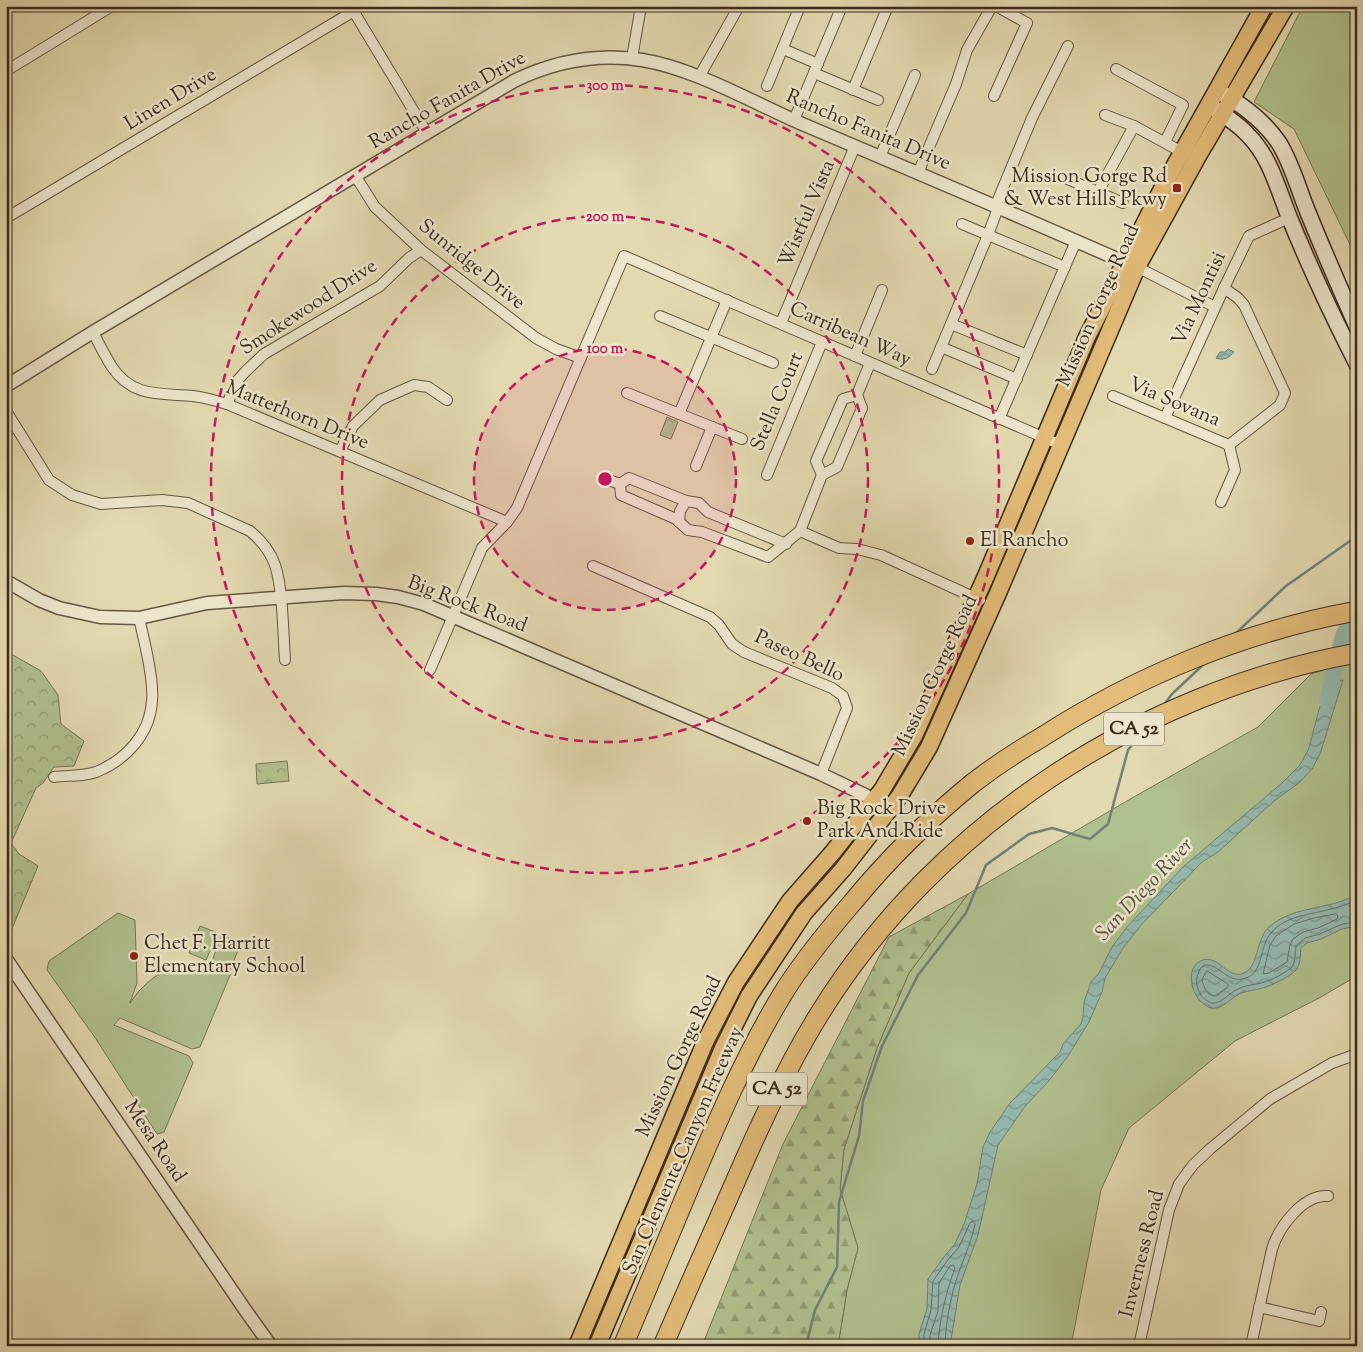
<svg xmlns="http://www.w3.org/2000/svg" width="1363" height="1352" font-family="'Sorts Mill Goudy',serif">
  <defs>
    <pattern id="forest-firs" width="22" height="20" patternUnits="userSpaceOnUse" patternTransform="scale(1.25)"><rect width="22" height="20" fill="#b0c08e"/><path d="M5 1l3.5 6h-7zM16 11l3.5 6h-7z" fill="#909c73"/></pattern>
    <pattern id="park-crowns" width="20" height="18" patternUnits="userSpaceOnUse" patternTransform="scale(1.25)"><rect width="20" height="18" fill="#b0c08e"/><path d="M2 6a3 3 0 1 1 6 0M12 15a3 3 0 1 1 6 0" fill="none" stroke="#909c73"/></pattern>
    <pattern id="water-waves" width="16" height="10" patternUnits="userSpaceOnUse" patternTransform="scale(1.25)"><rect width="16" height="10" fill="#95bab0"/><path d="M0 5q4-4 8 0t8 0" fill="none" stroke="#7b978f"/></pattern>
  </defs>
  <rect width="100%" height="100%" fill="#e3d9b1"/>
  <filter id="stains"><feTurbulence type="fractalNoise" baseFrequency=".004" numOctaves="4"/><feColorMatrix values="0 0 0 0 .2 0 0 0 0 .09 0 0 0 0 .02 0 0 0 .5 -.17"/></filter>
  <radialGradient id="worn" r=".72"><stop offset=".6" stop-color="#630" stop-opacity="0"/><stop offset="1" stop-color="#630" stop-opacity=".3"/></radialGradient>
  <g fill="#b0c08e" stroke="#757656">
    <path d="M 1303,6 L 1357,6 L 1357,259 L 1294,129 L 1254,102 Z"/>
    <path d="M 1357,659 L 1357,976 L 1319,998 L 1235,1041 L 1129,1128 L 1101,1190 L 1071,1346 L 838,1346 L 847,1290 L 858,1248 L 840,1189 L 844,1149 L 877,1048 L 909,973 L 968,894 L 1132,798 L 1258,727 L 1311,674 Z"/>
    <path d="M 118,913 L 135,920 L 137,983 L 130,1003 C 134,998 137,992 142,988 C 168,960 198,964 231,973 L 200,1047 L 192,1049 L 120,1018 L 114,1025 L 189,1056 L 193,1063 L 164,1132 L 157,1134 L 96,1039 L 47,970 L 49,961 Z"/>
    <path d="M 200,926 L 218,933 L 206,960 L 189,953 Z"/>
    <path d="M 222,935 L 241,943 L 230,970 L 211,963 Z"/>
  </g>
  <path fill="url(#forest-firs)" stroke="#757656" d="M 968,894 L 909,973 L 877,1048 L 844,1149 L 840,1189 L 858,1248 L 847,1290 L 838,1346 L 702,1346 L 783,1144 L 889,937 Z"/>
  <g fill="url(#park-crowns)" stroke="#757656">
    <path d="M 667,417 L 678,422 L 671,439 L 660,435 Z"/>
    <path d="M 6,651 L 41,671 L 58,695 L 61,724 L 84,741 L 74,766 L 54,767 L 43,783 L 36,788 L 11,843 L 19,854 L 38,866 L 9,936 L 6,933 Z"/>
    <path d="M 287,761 L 289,781 L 257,784 L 256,764 Z"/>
  </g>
  <g fill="url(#water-waves)" stroke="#718176">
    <path d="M 1228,349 L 1234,352 C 1229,358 1224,361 1216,358 L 1220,352 L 1225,352 Z"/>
    <path d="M 1343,680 L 1320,754 L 1312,769 L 1300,782 L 1274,801 L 1218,852 L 1202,862 L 1142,924 L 1123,948 L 1105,978 L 1102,992 L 1089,1022 L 1068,1056 L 1048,1082 L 1026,1105 L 998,1145 L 978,1235 L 960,1285 L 950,1346 L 919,1346 L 919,1334 L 927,1309 L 928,1279 L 943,1258 L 955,1244 L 964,1224 L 977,1184 L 983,1147 L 990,1132 L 1010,1103 L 1060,1052 L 1063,1044 L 1081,1024 L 1083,1017 L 1084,1002 L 1091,982 L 1099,973 L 1112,947 L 1127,927 L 1183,867 L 1282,783 L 1300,765 L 1309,748 L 1318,713 L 1328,683 Z"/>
    <path d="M 1357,895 L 1357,926 L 1342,929 L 1321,939 L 1307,943 L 1301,948 C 1300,955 1301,964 1296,970 C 1290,977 1269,987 1259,989 C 1251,991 1244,991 1237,995 C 1229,1000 1221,1010 1211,1008 C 1192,1003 1182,966 1203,960 C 1219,955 1228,980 1244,973 C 1258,968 1256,940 1268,928 C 1285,912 1307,910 1328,905 C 1338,903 1347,899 1357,895 Z"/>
  </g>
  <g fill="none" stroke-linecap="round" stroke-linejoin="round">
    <g stroke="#687267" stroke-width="1">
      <path d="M 1357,900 C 1348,904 1340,907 1331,909 C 1310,915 1286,915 1271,933 C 1259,946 1264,972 1246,978 C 1228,985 1219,963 1204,965 C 1192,975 1195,998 1212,1003 C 1220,1005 1230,992 1238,989 C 1244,986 1250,985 1257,984 C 1268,982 1282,975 1291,968 C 1296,963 1295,952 1296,946 L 1305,938 L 1320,934 L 1340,925 L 1357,921"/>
      <path d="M 1336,914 L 1338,916 L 1337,919 L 1318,928 L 1303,932 L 1293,939 L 1290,945 L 1287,962 L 1269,973 L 1263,974 L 1270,945 L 1276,936 L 1294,924 L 1314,918 Z"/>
      <path d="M 1207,971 L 1228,984 L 1228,987 L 1215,996 C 1207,995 1204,988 1202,980 Z"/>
      <path d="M 924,1346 L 924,1334 L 931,1310 L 933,1281 L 947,1261 L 959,1247 L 970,1223 L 973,1221 L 975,1224 C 971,1245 961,1263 955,1284 C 950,1302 945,1327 945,1346"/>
      <path d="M 930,1346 L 930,1335 L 938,1311 L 939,1283 L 950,1266 L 953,1265 L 955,1268 C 946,1292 939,1321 938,1346"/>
    </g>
    <g stroke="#718176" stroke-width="2.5">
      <path d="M 1235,634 L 1286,586 L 1357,536"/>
      <path d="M 1163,706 L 1172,694 L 1204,664"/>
      <path d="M 806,1346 L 815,1310 L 837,1267 L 839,1202 L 859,1136 L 863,1101 L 882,1046 L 918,975 L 966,913 L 986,865 L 1029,834 L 1052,828 L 1090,839 L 1108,824 L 1128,750 L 1139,736"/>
    </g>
    <path stroke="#95bab0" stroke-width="16" d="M 1327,702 L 1343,636 L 1357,611"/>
    <defs>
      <g id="minor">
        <path d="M 351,7 L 427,133"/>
        <path d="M 783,49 L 818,64"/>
        <path d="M 632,58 L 641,6"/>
        <path d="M 1116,69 L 1183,105 L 1165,142"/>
        <path d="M 6,71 L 112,6"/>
        <path d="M 814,73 L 878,100"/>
        <path d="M 699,77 L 739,6"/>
        <path d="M 767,86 L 800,6"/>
        <path d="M 853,90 L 888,6"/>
        <path d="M 994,96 L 1027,23 L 996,6"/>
        <path d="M 1105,115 L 1134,126 L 1182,152"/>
        <path d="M 794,120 L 842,6"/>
        <path d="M 880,157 L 915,75"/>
        <path d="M 918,173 L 956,84 L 967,50 L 992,6"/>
        <path d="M 356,177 L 375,207 L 421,250 L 536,338 L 556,349 L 581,358"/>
        <path d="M 1063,177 L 1123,203"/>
        <path d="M 1098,192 L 1134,126"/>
        <path d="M 995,207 L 1032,118 L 1068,46"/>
        <path d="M 998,208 L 988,235 L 1065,267"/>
        <path d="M 6,218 L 354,11"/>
        <path d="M 1137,267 L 1215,307"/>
        <path d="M 660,316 L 773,363"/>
        <path d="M 781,323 L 855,146"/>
        <path d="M 951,324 L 1027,355"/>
        <path d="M 93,332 C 99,344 105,356 112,367 C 133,398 160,393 193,396 C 204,397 216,401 227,404 L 507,522"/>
        <path d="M 941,347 L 1017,379"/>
        <path d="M 855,356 L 882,290"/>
        <path d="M 932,369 L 988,235 L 962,224"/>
        <path d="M 627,393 L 742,439"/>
        <path d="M 1113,396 L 1229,445 L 1280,405 L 1285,393 L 1244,305 L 1238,298 L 1224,288"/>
        <path d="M 227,404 L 237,381 L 245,372 L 264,354 L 380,286 L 409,258 L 421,250"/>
        <path d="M 6,411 L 49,480 L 72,495 L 101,504 L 162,500 L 188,503 L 250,531 C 261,540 270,551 275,565 C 283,589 283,633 285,660"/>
        <path d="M 679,414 L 727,300"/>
        <path d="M 1165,418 L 1224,288 L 1249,236 L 1289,218"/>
        <path d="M 999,419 L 1076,241"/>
        <path d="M 340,451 L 353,426 L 380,400 L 414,385 L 428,387 L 447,400"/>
        <path d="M 696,466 L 712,427"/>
        <path d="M 767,475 L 822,342"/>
        <path d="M 822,475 L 816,461 L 843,399 L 857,395"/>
        <path d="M 603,478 L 620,484"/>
        <path d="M 620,484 L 621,495 L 676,519 L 688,530 L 702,532 L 768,557 L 800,531 L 822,475 L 837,467 L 862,408 L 857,395 L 870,363"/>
        <path d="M 620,484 L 629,478 L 686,501 L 699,503 L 708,512 L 786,544"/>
        <path d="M 1221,502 L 1235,470 L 1229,445"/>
        <path d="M 679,522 L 680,511 L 686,501"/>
        <path d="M 800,531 L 839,548 L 857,549 L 881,555 L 980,600"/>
        <path d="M 593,566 L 710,617 L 719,625 L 732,644 L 744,652 L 832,688 L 843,696 L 847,708 L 821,774"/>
        <path d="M 430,670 L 482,548 L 507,522 L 517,508 L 624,256 L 1061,445"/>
        <path d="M 54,777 C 68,775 82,777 96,772 C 126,760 150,734 152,701 C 154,679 144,640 139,618"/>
        <path d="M 1259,1307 L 1319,1321 L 1321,1312"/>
        <path d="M 1139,1346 L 1169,1210 L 1179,1184 L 1193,1165 L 1210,1149 L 1270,1099 L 1332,1063 L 1357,1054"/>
        <path d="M 1251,1346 L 1272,1249 C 1279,1227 1303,1194 1328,1196"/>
      </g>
      <g id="tertiary">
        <path d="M 6,386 L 93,332 L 514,81 C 555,61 597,53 642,60 C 693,68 752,102 800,123 C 911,170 1022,217 1133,266"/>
        <path d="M 6,581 L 39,600 L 59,608 L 100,617 L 139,618 L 207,603 L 344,593 L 376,594 L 398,597 L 424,604 L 452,616 L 821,774 L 865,795 L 888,811"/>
        <path d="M 6,959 L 248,1314 L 271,1346"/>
      </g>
      <g id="secondary">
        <path d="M 1222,93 C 1244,106 1265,122 1279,143 C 1292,164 1298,188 1307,210 C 1323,250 1340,288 1357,327"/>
        <path d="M 1212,107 C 1224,115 1238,124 1248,135 C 1271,158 1278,190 1290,219 C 1310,268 1333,317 1357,364"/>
      </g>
      <g id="primary">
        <path d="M 577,1346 L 706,1040 L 736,982 L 790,901 L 833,852 L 882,790 L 914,736 L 986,576 L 1087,337 L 1165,183 L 1264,6"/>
        <path d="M 597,1346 L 723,1048 L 749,996 L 804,913 L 843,869 L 899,797 L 929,747 L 998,593 L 1137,267 L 1198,156 L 1286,6"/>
      </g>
      <g id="motorway">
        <path d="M 623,1346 C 645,1293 667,1241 689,1188 C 717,1122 745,1056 782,995 C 802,962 827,932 852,903 C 888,859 929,819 973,783 C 995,766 1018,751 1042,737 C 1137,676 1245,631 1357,611"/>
        <path d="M 663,1346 C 687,1290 712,1235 736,1180 C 761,1122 787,1066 820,1013 C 937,825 1140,692 1357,653"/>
      </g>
    </defs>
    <use href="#minor" stroke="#645643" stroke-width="12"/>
    <use href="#tertiary" stroke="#645643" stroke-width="15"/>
    <use href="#secondary" stroke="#3a2b1e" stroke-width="18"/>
    <use href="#primary" stroke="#3a2b1e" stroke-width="19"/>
    <use href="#motorway" stroke="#3a2b1e" stroke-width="21"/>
    <use href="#minor" stroke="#ede6cc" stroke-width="10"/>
    <use href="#tertiary" stroke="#ede6cc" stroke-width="12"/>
    <use href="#secondary" stroke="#ede6cc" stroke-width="15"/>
    <use href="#primary" stroke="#e2bc78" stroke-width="16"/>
    <use href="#motorway" stroke="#e2bc78" stroke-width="19"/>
  </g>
  <circle cx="605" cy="479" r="131" fill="#c2185b" fill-opacity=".12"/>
  <g fill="none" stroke="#c2185b" stroke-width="2.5" stroke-dasharray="9 6">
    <circle cx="605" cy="479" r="131"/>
    <circle cx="605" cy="479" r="263"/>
    <circle cx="605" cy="479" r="394"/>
  </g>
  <g fill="#8f2418" stroke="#ede6cc" stroke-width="2">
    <rect x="1172" y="183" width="10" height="10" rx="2.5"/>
    <circle cx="970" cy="541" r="5"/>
    <circle cx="807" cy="821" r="5"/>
    <circle cx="134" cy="956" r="5"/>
  </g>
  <g text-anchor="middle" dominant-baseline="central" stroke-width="5" stroke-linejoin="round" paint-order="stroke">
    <g fill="#ede6cc" stroke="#706352" stroke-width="1">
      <rect x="1104" y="712.5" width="60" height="33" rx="4"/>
      <rect x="747" y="1072.5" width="60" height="33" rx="4"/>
    </g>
    <g font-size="19" font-weight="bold" fill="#3a2b1e">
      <text x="1134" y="729">CA 52</text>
      <text x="777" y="1089">CA 52</text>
    </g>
    <g font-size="20" fill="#3a2b1e" stroke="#ede6cc">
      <text transform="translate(171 100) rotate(-31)">Linen Drive</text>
      <text transform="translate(448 101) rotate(-30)">Rancho Fanita Drive</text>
      <text transform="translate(868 131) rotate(23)">Rancho Fanita Drive</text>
      <text transform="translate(808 214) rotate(-67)">Wistful Vista</text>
      <text transform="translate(471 265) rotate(39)">Sunridge Drive</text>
      <text transform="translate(1200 299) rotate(-65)">Via Montisi</text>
      <text transform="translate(1099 306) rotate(-66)">Mission Gorge Road</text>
      <text transform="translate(309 308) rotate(-33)">Smokewood Drive</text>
      <text transform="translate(850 335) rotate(24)">Carribean Way</text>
      <text transform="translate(778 402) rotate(-67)">Stella Court</text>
      <text transform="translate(1174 403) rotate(23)">Via Sovana</text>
      <text transform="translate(297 416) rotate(22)">Matterhorn Drive</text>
      <text transform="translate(467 605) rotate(21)">Big Rock Road</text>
      <text transform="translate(799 657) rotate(25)">Paseo Bello</text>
      <text transform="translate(936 676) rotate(-65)">Mission Gorge Road</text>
      <text transform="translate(680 1057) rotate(-65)">Mission Gorge Road</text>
      <text transform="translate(154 1142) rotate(56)">Mesa Road</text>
      <text transform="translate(684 1151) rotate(-66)">San Clemente Canyon Freeway</text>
      <text transform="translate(1143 1254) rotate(-76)">Inverness Road</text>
    </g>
    <g font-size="20" fill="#3a2b1e" stroke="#ede6cc" text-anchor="start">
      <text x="1167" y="177" text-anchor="end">Mission Gorge Rd<tspan x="1167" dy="23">&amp; West Hills Pkwy</tspan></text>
      <text x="980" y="541">El Rancho</text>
      <text x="817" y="809">Big Rock Drive<tspan x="817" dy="23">Park And Ride</tspan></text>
      <text x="144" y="944">Chet F. Harritt<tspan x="144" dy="23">Elementary School</tspan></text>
    </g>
    <g font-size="21" font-style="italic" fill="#514f42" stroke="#ede6cc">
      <text transform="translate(1145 890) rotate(-47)">San Diego River</text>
    </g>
  </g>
  <circle cx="605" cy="479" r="8" fill="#c2185b" stroke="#ede6cc" stroke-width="2.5"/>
  <g font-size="15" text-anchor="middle" font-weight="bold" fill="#c2185b" stroke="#ede6cc" stroke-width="5" stroke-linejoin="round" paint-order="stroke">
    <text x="605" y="90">300 m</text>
    <text x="605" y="221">200 m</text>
    <text x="605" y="353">100 m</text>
  </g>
  <rect width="1363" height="1352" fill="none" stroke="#e3d9b1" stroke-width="25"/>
  <rect x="8" y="8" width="1348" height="1337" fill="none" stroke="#3a2b1e" stroke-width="2.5"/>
  <rect x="12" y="12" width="1338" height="1327" fill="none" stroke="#3a2b1e"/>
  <rect width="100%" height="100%" filter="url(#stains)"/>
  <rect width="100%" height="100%" fill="url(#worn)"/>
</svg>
